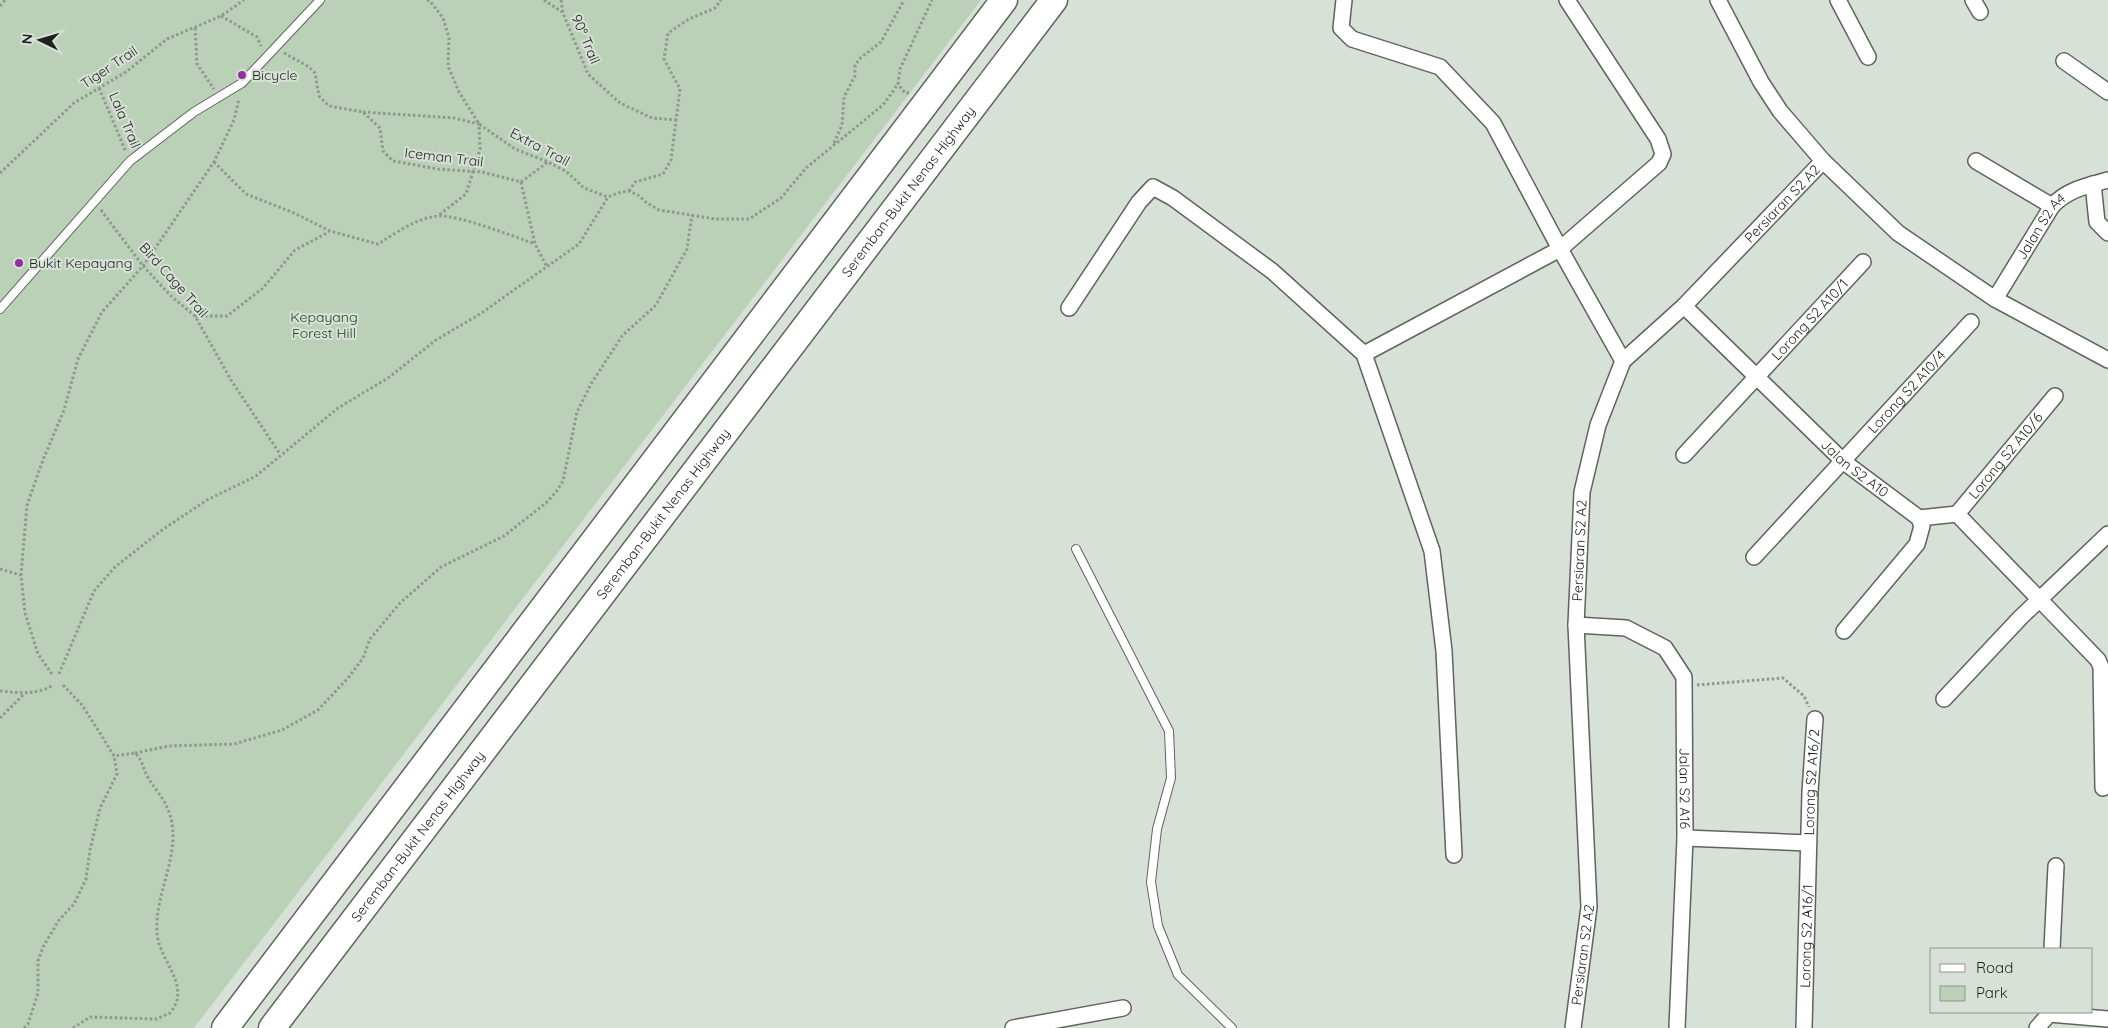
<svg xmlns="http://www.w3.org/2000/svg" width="2108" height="1028" font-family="Quicksand,sans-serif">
  <rect width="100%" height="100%" fill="#d8e1d7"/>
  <path fill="#bad1b7" d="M 0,0 L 981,0 L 194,1028 L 0,1028 Z"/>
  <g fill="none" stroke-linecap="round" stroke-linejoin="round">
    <defs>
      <g id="lane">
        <path d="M 0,309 L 130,161 L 194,112 L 242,83 L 320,0"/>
        <path d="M 1076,549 L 1169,731 L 1171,778 L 1157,829 L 1151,882 L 1158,926 L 1178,975 L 1232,1028"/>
      </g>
      <g id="street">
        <path d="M 1344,0 L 1341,28 L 1352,39 L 1440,67 L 1493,123 L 1560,249 L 1623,361"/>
        <path d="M 1718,0 L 1761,82 L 1780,111 L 1823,161 L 1898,233 L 1995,299 L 2108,360"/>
        <path d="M 1838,0 L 1868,57"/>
        <path d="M 1973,0 L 1980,12"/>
        <path d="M 2064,61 L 2108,92"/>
        <path d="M 1976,161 L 2052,206"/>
        <path d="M 2093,184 L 2097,222 L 2108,233"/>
        <path id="s1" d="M 1995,299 L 2052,206 C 2068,189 2087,186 2108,180"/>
        <path id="s2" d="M 1684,306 L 1844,462 L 1919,518 L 1922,526 L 1917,544 L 1844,631"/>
        <path d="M 1069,308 L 1139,202 L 1153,187 L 1173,198 L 1272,271 L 1364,354 L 1432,551 L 1444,651 L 1454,855"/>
        <path d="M 1364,354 L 1560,249 L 1659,163 L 1663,154 L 1658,139 L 1567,0"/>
        <path id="s3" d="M 1684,455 L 1863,262"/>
        <path d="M 1957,514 L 2098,660 L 2101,667 L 2103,788"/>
        <path id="s4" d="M 1957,514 L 2055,396"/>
        <path d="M 1919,518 L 1957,514"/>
        <path id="s5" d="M 1754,557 L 1971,322"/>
        <path id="s6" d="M 1576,625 L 1626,628 L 1665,648 L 1684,677 L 1685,838 L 1677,1028"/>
        <path d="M 1944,699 L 2020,618 L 2108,534"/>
        <path d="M 1685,838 L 1808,843"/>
        <path d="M 2052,949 L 2056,866"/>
        <path d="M 1013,1028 L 1123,1008"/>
        <path id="s7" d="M 1573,1028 L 1589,907 L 1576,625 L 1582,492 L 1598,425 L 1623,361 L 1684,306 L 1823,161"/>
        <path id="s8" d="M 1804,1028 L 1810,792 L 1815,719"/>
        <path d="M 2037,1028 L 2049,1014 L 2108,1019"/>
      </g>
      <g id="highway">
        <path d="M 225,1028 L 1004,0"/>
        <path id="s9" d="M 272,1028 L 1054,0"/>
      </g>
    </defs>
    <use href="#lane" stroke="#5d655c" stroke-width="10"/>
    <use href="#street" stroke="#5d655c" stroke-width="18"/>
    <use href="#highway" stroke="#5d655c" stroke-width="29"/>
    <g stroke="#90978f" stroke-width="3" stroke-dasharray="2.5 2.5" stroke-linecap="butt">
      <path d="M 427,0 L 430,1 L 443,18 L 449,38 L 448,66 L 459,92 L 479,124 L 515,149 L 548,162 L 567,172 L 584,188 L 608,197"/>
      <path d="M 544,0 L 562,12"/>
      <path d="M 561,0 L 563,13 L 588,74 L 620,103 L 652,118 L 677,120"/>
      <path d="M 0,6 L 5,0"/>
      <path d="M 221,16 L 257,37 L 261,46"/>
      <path d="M 195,28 L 197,64 L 214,89"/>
      <path d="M 284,53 L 309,67 L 315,73 L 319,96 L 329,106 L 363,112 L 380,128 L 383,151 L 393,161 L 438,169 L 482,172 L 521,182 L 535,244 L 547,267"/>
      <path d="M 99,88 L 126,152"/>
      <path d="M 909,93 L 905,93 L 898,84 L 900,69 L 932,0"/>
      <path d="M 363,112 L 454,118 L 479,124 L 480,149 L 466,194 L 439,215"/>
      <path d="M 834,143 L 842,125 L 844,97 L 855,76 L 855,66 L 859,59 L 881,42 L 904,0"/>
      <path d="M 214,162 L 246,194 L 294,213 L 330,231 L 378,244 C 396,233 416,218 438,216 C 455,214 516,237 535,244"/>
      <path d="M 0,173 L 74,103 L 126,72 L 167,39 L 221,16 L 244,0"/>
      <path d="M 521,182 L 548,162"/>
      <path d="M 629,191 L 635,182 L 663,174 L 671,160 L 680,89 L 664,59 L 668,33 L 689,19 L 715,8 L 721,0"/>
      <path d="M 101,210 L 143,266 L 171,296 L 195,316 L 231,380 L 280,454"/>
      <path d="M 195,316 L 227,316 L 263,288 L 295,250 L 329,232"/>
      <path d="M 0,569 L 21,575"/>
      <path d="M 52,674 L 38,654 L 25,613 L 21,575 L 27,505 L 43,460 L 64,410 L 78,359 L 102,312 L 143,266 L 214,162 L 234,120 L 239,99"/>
      <path d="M 59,674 L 94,591 L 115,567 L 162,530 L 207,500 L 256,476 L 338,408 L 388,378 L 436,340 L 480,314 L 579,244 L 608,197 L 621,192 L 629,191 L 638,195 L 647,203 L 659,210 L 715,219 L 749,219 L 781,198 L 806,168 L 883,105 L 898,84"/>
      <path d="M 1697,685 L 1783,678 L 1804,696 L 1809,707"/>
      <path d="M 0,691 C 19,693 34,695 52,686"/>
      <path d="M 0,718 L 24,694"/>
      <path d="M 135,753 L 169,746 L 234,744 L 282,730 L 318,710 L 348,678 L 363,658 L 370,639 L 400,603 L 441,567 L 504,536 L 546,503 L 556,492 L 563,481 L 577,412 L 591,384 L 622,336 L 656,305 L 687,249 L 692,215"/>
      <path d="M 24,1028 L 28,1024 L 38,993 L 38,961 L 43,947 L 59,920 L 74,904 L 86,879 L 90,850 L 100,808 L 117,774 L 114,756 L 100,733 L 82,705 L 62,684"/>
      <path d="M 73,1028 L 90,1017 L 156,1019 L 170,1013 C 193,986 158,960 157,932 C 154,890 187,846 166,805 C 162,796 154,788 149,779 C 143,770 143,760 135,753 L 114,756"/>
    </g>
    <use href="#lane" stroke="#fff" stroke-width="8"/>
    <use href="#street" stroke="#fff" stroke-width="15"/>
    <use href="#highway" stroke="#fff" stroke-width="26"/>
  </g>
  <g fill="#8f329c" stroke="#d8e1d7" stroke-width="2">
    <circle cx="242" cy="75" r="5"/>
    <circle cx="19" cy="263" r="5"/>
  </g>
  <g text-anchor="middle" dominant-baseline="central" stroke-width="4" stroke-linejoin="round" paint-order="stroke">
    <g font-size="14" fill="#1e221e" stroke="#d8e1d7">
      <text transform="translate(586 39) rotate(67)">90° Trail</text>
      <text transform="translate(109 67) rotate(-34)">Tiger Trail</text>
      <text transform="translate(125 120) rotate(67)">Lala Trail</text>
      <text transform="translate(540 147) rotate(28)">Extra Trail</text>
      <text transform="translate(444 157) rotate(7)">Iceman Trail</text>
      <text stroke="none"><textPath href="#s9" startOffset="1051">Seremban-Bukit Nenas Highway</textPath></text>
      <text stroke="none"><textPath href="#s7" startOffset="899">Persiaran S2 A2</textPath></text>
      <text stroke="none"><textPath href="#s1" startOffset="86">Jalan S2 A4</textPath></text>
      <text transform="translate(174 280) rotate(48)">Bird Cage Trail</text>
      <text stroke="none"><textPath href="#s3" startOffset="185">Lorong S2 A10/1</textPath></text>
      <text stroke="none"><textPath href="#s5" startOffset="225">Lorong S2 A10/4</textPath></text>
      <text stroke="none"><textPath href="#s4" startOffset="76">Lorong S2 A10/6</textPath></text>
      <text stroke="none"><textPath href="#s2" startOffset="236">Jalan S2 A10</textPath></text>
      <text stroke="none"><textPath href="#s9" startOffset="646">Seremban-Bukit Nenas Highway</textPath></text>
      <text stroke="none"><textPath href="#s7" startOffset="479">Persiaran S2 A2</textPath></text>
      <text stroke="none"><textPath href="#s8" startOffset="246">Lorong S2 A16/2</textPath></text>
      <text stroke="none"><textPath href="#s6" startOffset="240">Jalan S2 A16</textPath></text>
      <text stroke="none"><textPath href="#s9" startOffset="241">Seremban-Bukit Nenas Highway</textPath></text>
      <text stroke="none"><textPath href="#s8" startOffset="92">Lorong S2 A16/1</textPath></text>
      <text stroke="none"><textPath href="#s7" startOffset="74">Persiaran S2 A2</textPath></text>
    </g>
    <g font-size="14" fill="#1e221e" stroke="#d8e1d7" text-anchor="start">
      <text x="252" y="75">Bicycle</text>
      <text x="29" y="263">Bukit Kepayang</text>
    </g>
    <g font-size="14" fill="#1c4619" stroke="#d8e1d7">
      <text x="324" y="317">Kepayang<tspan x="324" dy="16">Forest Hill</tspan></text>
    </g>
  </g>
  <rect x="1930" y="948" width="162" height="65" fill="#d8e1d7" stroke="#8e958d"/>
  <rect x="1940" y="964" width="25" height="8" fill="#ffffff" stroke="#8e958d"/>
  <text x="1976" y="973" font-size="15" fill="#1e221e">Road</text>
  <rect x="1940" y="986" width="25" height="15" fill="#bad1b7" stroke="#8e958d"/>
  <text x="1976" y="998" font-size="15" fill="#1e221e">Park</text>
  <g transform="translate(40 40) rotate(275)" stroke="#d8e1d7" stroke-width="4" paint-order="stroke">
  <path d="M0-4L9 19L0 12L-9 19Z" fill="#1e221e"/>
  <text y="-8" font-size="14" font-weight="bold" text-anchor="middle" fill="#1e221e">N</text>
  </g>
</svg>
